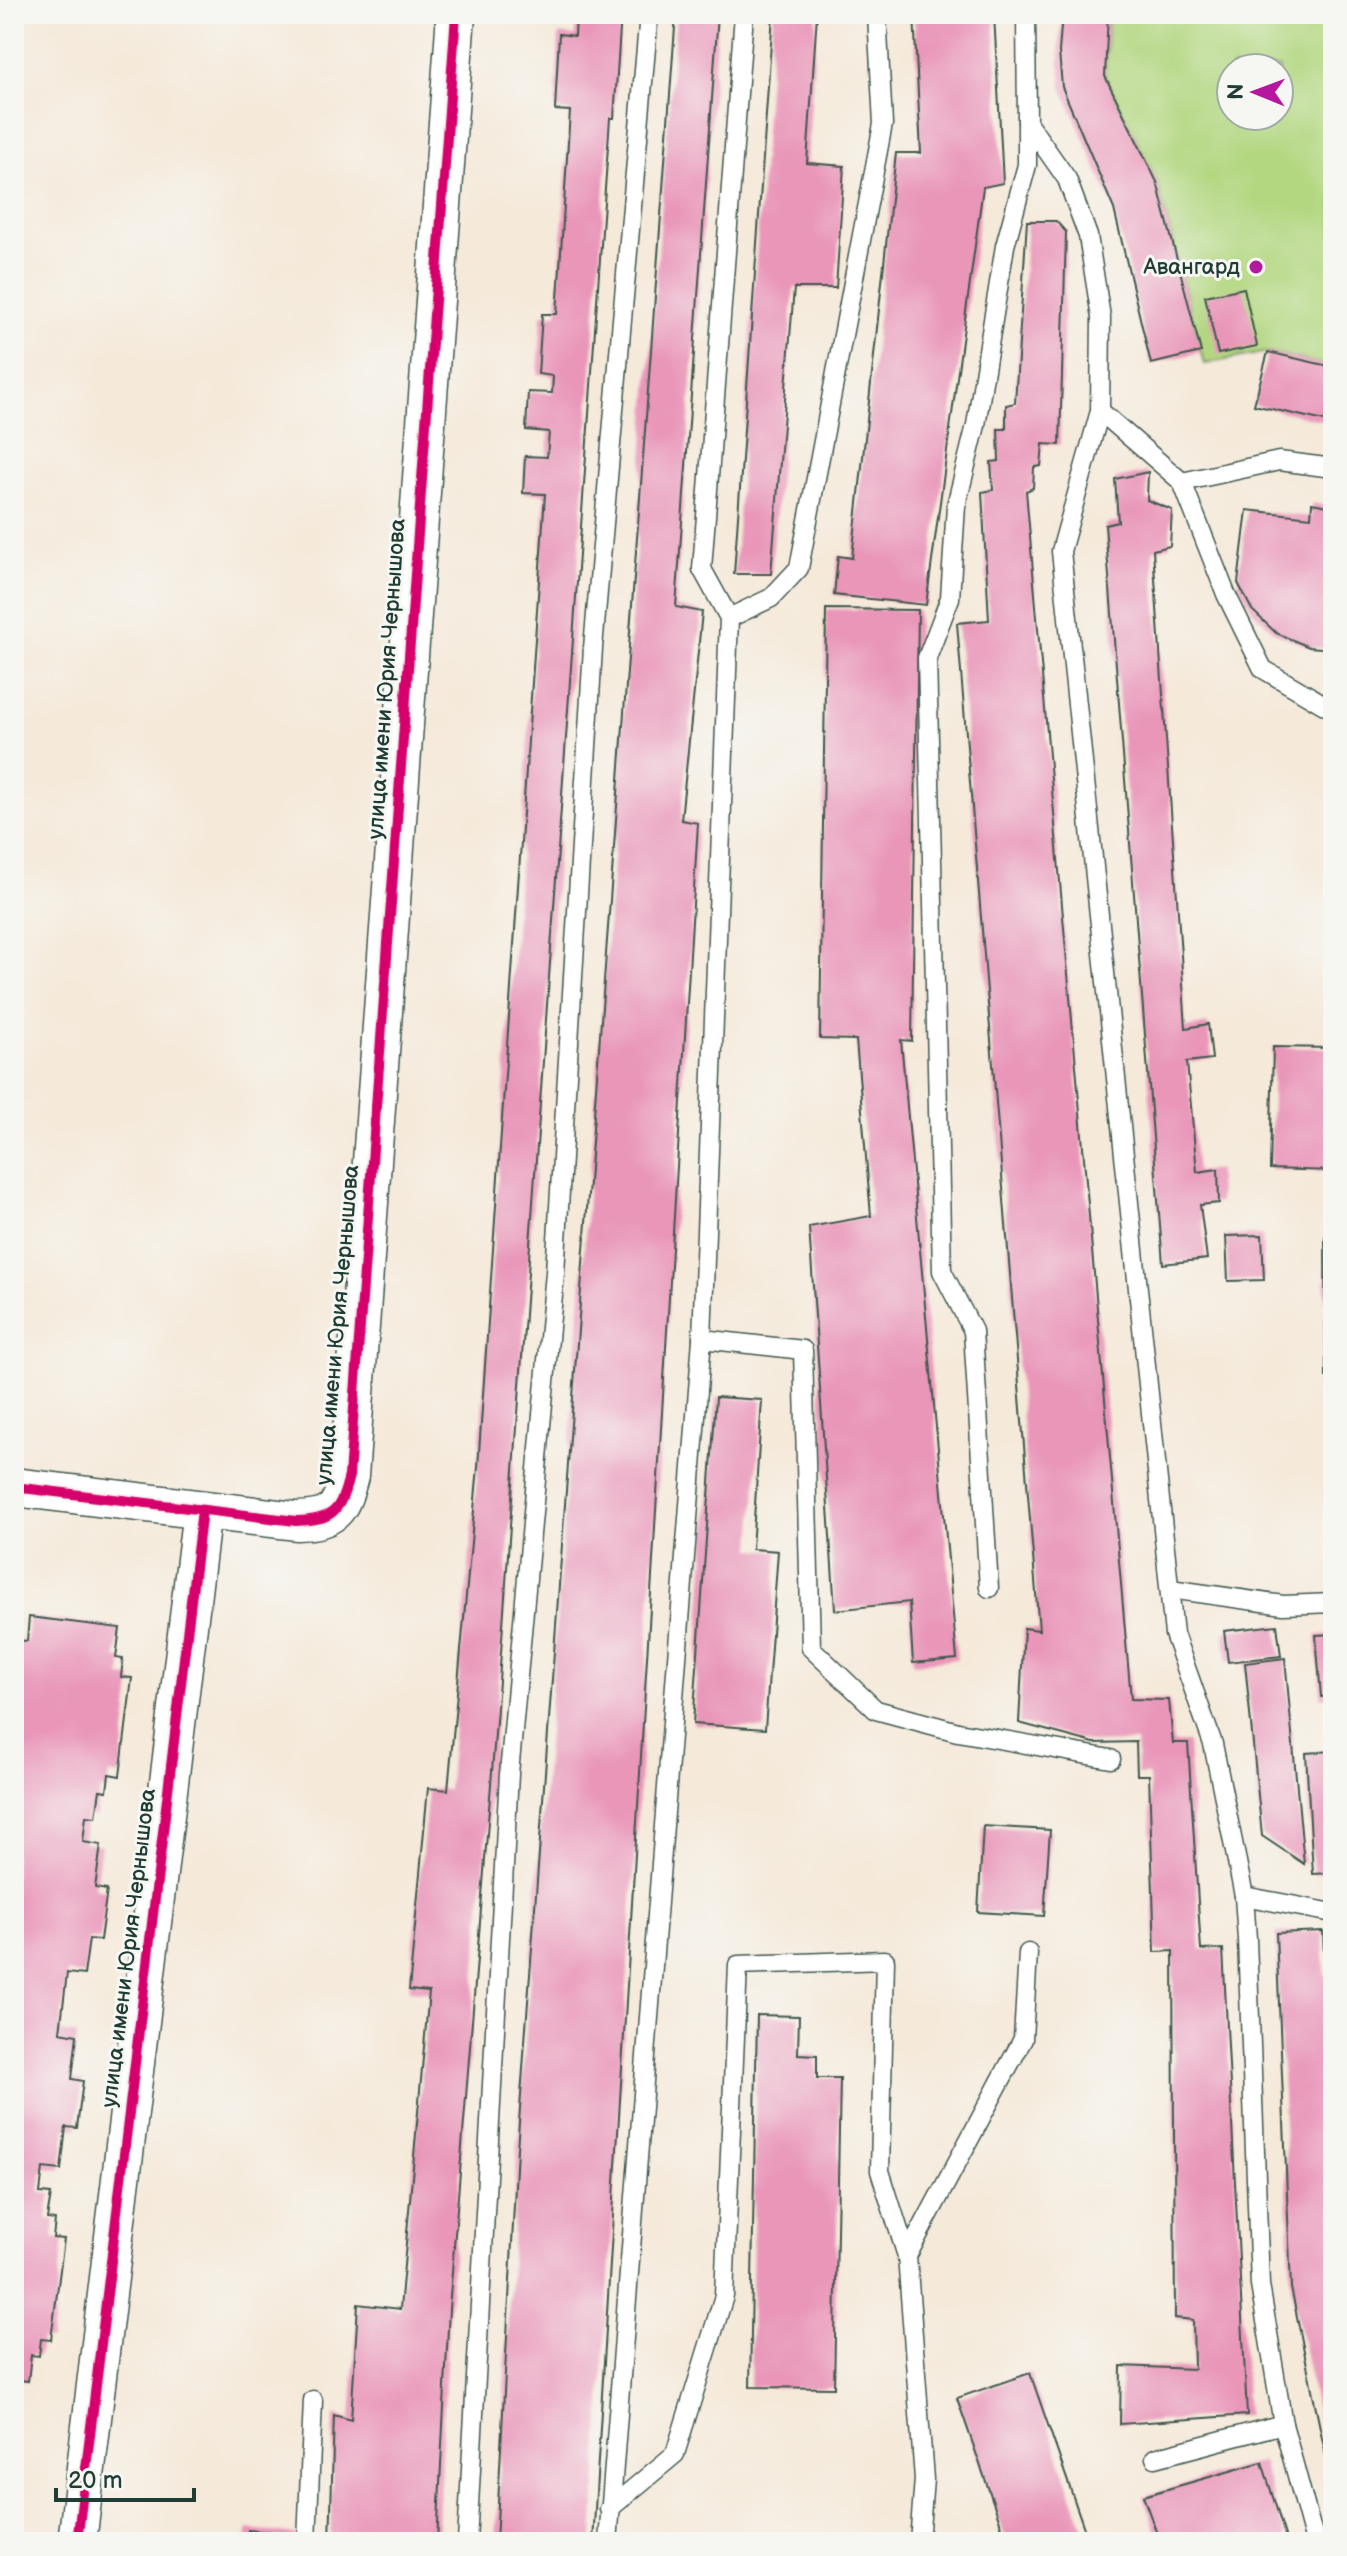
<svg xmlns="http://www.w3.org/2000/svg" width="1347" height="2556" font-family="'Balsamiq Sans',sans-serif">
  <rect width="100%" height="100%" fill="#f6f6f2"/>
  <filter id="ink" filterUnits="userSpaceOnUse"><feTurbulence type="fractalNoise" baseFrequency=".0125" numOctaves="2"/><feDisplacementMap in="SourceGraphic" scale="16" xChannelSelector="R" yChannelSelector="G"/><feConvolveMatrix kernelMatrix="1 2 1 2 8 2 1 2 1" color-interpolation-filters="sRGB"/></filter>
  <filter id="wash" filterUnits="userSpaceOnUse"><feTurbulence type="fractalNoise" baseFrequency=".006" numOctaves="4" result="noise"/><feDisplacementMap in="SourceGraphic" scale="32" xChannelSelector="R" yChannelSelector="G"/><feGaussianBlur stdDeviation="1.8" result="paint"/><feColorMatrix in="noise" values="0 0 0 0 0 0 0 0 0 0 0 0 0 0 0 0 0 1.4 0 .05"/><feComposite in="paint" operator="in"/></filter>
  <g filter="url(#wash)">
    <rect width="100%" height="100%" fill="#f5e9d9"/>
    <path fill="#b2d780" stroke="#688a5a" stroke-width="2" fill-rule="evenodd" d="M 1108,14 L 1333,14 L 1333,367 L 1268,352 L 1204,364 L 1157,182 L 1105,76 ZM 1231,68 L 1279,68 L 1279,116 L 1231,116 Z"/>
    <g id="blocks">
      <g fill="#e996b9">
        <path d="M 576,14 L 621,14 L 614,118 L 610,118 L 497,1709 L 449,2309 L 437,2542 L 330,2542 L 334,2415 L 351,2420 L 358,2304 L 400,2309 L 429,1992 L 409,1990 L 428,1788 L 448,1790 L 478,1467 L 545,494 L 523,493 L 525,456 L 547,457 L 549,432 L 526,430 L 528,392 L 552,393 L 553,376 L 538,374 L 542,314 L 557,314 L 570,111 L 555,110 L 559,34 L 575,36 Z"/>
        <path d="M 676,14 L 718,14 L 676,607 L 702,612 L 681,820 L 698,823 L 593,2542 L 496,2542 L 517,2149 Z"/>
        <path d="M 773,14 L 817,14 L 807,163 L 844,166 L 836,288 L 794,288 L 771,574 L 734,574 Z"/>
        <path d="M 914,14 L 994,14 L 1003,183 L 983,187 L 926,605 L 834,595 L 838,556 L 852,558 L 896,153 L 921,153 Z"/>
        <path d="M 1062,14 L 1108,14 L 1105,76 L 1157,182 L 1201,352 L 1151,364 L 1114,209 L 1062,87 L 1059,52 Z"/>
        <path d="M 1027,221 L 1056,221 L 1066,232 L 1060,445 L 1043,444 L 1041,466 L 1034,467 L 1033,488 L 1026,491 L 1131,1699 L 1169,1700 L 1173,1743 L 1188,1743 L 1201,1950 L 1223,1949 L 1247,2415 L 1120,2424 L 1121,2366 L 1194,2369 L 1193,2320 L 1175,2318 L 1173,1951 L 1155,1952 L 1149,1775 L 1137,1775 L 1136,1742 L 1094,1743 L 1019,1723 L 1024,1628 L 1039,1630 L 957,623 L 989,620 L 982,492 L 993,490 L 991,462 L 999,461 L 998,429 L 1006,429 L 1006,405 L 1015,403 Z"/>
        <path d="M 1244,288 L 1257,346 L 1218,354 L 1205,296 Z"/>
        <path d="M 1268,352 L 1333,367 L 1333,423 L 1254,405 Z"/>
        <path d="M 1148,472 L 1147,500 L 1172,510 L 1170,546 L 1153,550 L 1186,1028 L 1208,1024 L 1212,1059 L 1187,1062 L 1197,1172 L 1218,1169 L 1219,1203 L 1200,1205 L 1207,1259 L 1163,1264 L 1105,525 L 1118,522 L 1115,479 Z"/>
        <path d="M 1312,503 L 1333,507 L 1333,649 L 1309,647 L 1276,633 L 1252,610 L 1238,583 L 1247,510 L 1311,517 Z"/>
        <path d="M 826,609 L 918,610 L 912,1041 L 901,1040 L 957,1659 L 913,1663 L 909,1602 L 835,1610 L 809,1227 L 871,1216 L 856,1040 L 820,1039 Z"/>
        <path d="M 1273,1047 L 1333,1048 L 1333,1171 L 1270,1169 Z"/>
        <path d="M 1262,1235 L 1264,1280 L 1228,1281 L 1226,1236 Z"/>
        <path d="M 1325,1236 L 1333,1236 L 1333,1377 L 1326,1377 Z"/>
        <path d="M 716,1397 L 762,1400 L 752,1549 L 778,1551 L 765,1729 L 693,1724 Z"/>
        <path d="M 29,1617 L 120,1628 L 116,1658 L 123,1659 L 121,1677 L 132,1678 L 120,1776 L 109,1774 L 107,1791 L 100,1790 L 96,1817 L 86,1816 L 83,1842 L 101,1845 L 95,1888 L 107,1890 L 100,1940 L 89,1939 L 84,1975 L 67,1973 L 60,2032 L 77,2035 L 72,2079 L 83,2081 L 77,2128 L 66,2127 L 61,2170 L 43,2168 L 40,2193 L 51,2194 L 47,2219 L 55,2220 L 53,2238 L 64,2239 L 51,2340 L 41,2339 L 39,2356 L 31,2355 L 28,2381 L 14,2379 L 14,1640 L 27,1641 Z"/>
        <path d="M 1277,1625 L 1281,1656 L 1228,1662 L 1224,1631 Z"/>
        <path d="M 1333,1634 L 1333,1696 L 1321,1697 L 1316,1635 Z"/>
        <path d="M 1285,1658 L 1304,1864 L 1262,1836 L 1245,1663 Z"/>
        <path d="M 1332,1751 L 1333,1873 L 1313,1874 L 1306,1753 Z"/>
        <path d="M 983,1826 L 1050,1830 L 1044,1916 L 978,1912 Z"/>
        <path d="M 1323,1931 L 1325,1976 L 1333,1974 L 1332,2486 L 1291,2288 L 1276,1933 Z"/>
        <path d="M 757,2015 L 799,2016 L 798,2054 L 817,2055 L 817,2078 L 840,2078 L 834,2388 L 750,2387 Z"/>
        <path d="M 1030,2373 L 1087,2537 L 1074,2542 L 1007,2542 L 957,2398 Z"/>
        <path d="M 1262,2462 L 1287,2542 L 1160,2542 L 1143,2496 Z"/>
        <path d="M 248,2530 L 295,2534 L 294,2542 L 247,2542 Z"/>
      </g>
    </g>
  </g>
  <g filter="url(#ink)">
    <use href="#blocks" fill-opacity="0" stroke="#3f574d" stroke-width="2"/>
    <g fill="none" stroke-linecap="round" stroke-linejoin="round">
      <defs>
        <g id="lane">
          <path d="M 1026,14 L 1027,122 L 1067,179 L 1088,236 L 1101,317 L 1100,411 L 1182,482 L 1279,461 L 1333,468"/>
          <path d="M 1100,411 L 1061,551 L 1174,1634 L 1213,1744 L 1244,1896 L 1333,1913"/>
          <path d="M 1182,482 L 1226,594 L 1263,669 L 1333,710"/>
          <path d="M 729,618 L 771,598 L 799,568 L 883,124 L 877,14"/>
          <path d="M 702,1339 L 803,1350 L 811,1648 L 876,1710 L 958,1732 L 1111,1759"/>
          <path d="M 989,1588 L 973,1331 L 942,1271 L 927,658 L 950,598 L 956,506 L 976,425 L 1005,246 L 1027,165 L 1027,122"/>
          <path d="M 1170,1589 L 1283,1605 L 1333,1603"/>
          <path d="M 1244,1896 L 1247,1939 L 1260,2285 L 1283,2424 L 1315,2542"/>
          <path d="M 1155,2458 L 1283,2424"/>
          <path d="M 609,2509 L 675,2454 L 724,2296 L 738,1965 L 885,1960 L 880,2171 L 907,2256"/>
          <path d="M 307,2542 L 313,2400"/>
          <path d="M 467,2542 L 509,1774 L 555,1273 L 593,648 L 649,14"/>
          <path d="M 608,2542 L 702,1339 L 729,618 L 702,569 L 744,14"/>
          <path d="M 919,2542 L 924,2479 L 907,2256 L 1023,2039 L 1028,1953"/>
        </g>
        <g id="street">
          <path d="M 14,1487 L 296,1521 C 334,1520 340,1511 349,1476 L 456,14"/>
          <path d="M 77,2542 L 202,1510"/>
        </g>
      </defs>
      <use href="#lane" stroke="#3f574d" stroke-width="21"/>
      <use href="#street" stroke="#3f574d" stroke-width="41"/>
      <use href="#lane" stroke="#fff" stroke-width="18"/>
      <use href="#street" stroke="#fff" stroke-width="38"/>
      <defs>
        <g id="cycleway">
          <path d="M 14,1487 L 296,1521 C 334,1520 340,1511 349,1476 L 456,14"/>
          <path d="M 77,2542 L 202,1510"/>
        </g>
      </defs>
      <use href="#cycleway" stroke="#f6f6f2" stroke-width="15"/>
      <use href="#cycleway" stroke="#d6006c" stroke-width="10"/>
    </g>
  </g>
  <circle fill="#b5179e" stroke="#f6f6f2" stroke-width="3" cx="1256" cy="267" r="8"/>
  <g text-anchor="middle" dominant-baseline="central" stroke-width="6" stroke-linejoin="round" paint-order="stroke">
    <g font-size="22" fill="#1f3d34" stroke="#f6f6f2" text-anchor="end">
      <text x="1240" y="267">Авангард</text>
    </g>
    <g font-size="22" fill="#1f3d34" stroke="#f6f6f2">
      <text transform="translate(387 679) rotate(-86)">улица имени Юрия Чернышова</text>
      <text transform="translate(338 1325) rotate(-85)">улица имени Юрия Чернышова</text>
      <text transform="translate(129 1948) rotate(-83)">улица имени Юрия Чернышова</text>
    </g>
  </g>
  <rect width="1347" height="2556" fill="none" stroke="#f6f6f2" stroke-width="48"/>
  <g transform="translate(1255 92) rotate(271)"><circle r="38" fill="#f6f6f2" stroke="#a0aca6" stroke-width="2"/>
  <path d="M0-6L14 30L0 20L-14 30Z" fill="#b5179e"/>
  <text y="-12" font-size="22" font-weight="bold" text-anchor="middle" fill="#1f3d34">N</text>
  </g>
  <path d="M56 2488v12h138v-12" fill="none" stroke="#1f3d34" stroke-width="4"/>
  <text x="68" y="2488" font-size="24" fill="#1f3d34" stroke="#f6f6f2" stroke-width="6" paint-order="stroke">20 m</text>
</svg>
